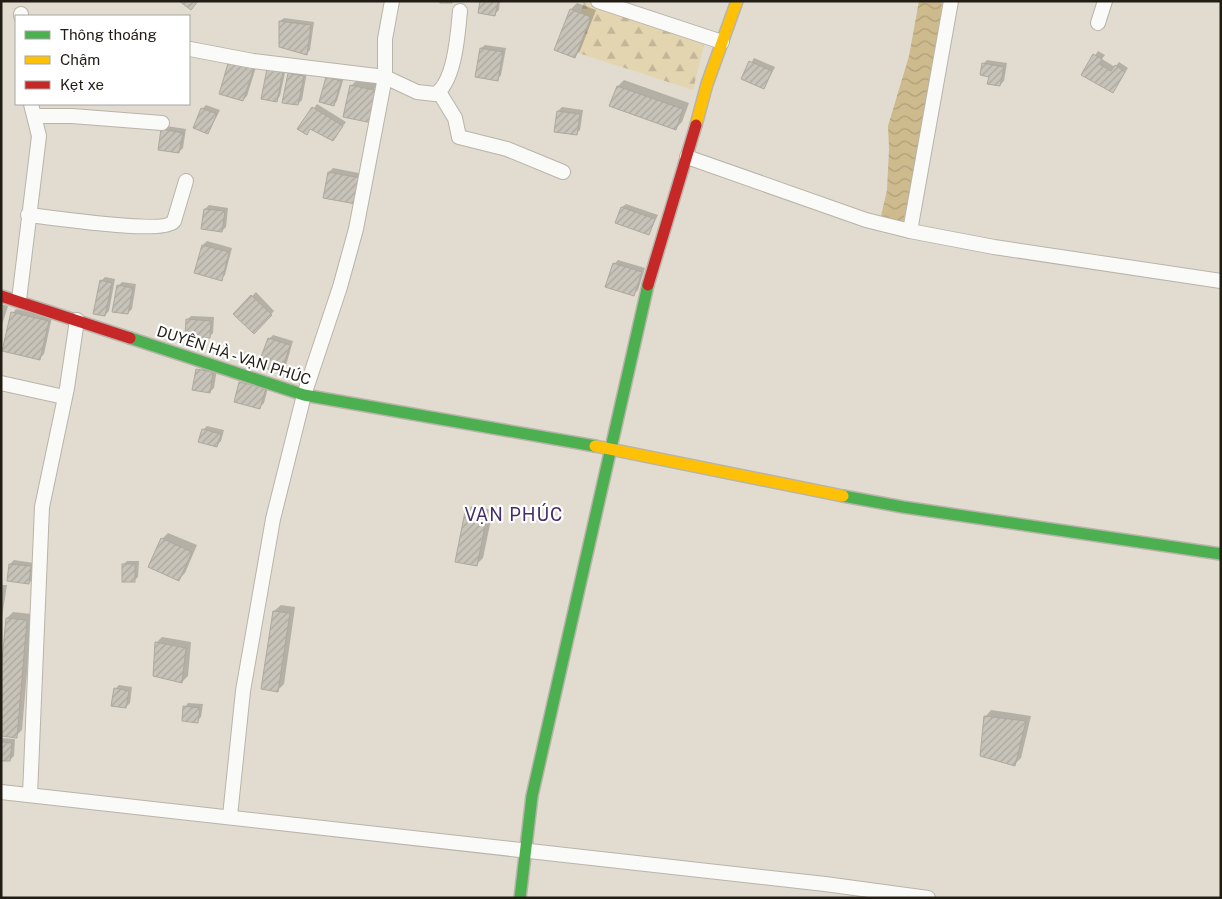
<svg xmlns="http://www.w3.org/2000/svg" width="1222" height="899" font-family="'Public Sans',sans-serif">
  <defs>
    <pattern id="forest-firs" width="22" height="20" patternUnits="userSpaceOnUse" patternTransform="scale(1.25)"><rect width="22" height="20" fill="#e4d5b1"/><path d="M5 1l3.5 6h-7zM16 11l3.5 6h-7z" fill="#c3b697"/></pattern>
    <pattern id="water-waves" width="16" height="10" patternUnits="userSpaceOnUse" patternTransform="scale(1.25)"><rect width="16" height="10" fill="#cdba8d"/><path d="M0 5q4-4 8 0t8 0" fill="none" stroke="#b09f79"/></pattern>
    <pattern id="building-hatch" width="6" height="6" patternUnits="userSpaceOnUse" patternTransform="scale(1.25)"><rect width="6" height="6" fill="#c7c3b9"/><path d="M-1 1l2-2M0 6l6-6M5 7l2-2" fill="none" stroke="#aba79e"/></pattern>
  </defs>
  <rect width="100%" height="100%" fill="#e1dccf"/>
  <path fill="url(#forest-firs)" d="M 584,2 L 705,41 L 693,90 L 569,50 Z"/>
  <path fill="url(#water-waves)" d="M 919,1 L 942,1 L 939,54 L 903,224 L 883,219 L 881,216 L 887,190 L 889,149 L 888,126 L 909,56 Z"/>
  <g fill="#0003">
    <path d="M 481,1 L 500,1 L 499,10 L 495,14 Z"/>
    <path d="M 577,3 L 596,10 L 580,51 L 574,57 L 571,9 Z"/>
    <path d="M 284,18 L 314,22 L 310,50 L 307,53 L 280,21 Z"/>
    <path d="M 485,45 L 506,48 L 501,75 L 498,79 L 481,48 Z"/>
    <path d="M 1098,51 L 1105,55 L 1102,59 L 1115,67 L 1119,62 L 1128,68 L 1113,92 L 1083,74 Z"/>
    <path d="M 234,57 L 257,64 L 247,96 L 243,100 Z"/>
    <path d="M 754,58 L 775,67 L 764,88 L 743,78 Z"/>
    <path d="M 987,60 L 1007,63 L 1004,81 L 1000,85 L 990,76 L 983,64 Z"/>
    <path d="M 286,68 L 280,96 L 276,100 L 268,69 Z"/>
    <path d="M 293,69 L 307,72 L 302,100 L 298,104 L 284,102 L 289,73 Z"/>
    <path d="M 331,74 L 344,77 L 337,101 L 333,105 L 327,77 Z"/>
    <path d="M 358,79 L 384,85 L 345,116 L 352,85 Z"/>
    <path d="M 624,80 L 689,103 L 682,122 L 676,128 L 611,106 L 618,86 Z"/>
    <path d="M 317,104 L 346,122 L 333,140 L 311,128 L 306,134 L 299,129 Z"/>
    <path d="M 206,105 L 220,110 L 208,133 L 202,109 Z"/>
    <path d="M 562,107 L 583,110 L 580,130 L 576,134 L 558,111 Z"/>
    <path d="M 166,126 L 186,129 L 183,148 L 179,152 L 163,130 Z"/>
    <path d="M 333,168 L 364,174 L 359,198 L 329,172 Z"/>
    <path d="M 626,204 L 658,215 L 649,233 L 622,207 Z"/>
    <path d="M 209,205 L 228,208 L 226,227 L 222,231 L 205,209 Z"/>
    <path d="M 207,241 L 232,248 L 225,275 L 221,279 L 195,272 L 203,245 Z"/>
    <path d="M 618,260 L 645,268 L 638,290 L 634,294 L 614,264 Z"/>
    <path d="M 105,277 L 115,279 L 109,311 L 105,315 L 101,281 Z"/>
    <path d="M 122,282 L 136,284 L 132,309 L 128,313 L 118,286 Z"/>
    <path d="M 256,292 L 274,311 L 254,332 L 235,314 Z"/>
    <path d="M 1,304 L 8,306 L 1,328 Z"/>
    <path d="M 16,309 L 52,317 L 44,354 L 40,358 L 13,313 Z"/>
    <path d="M 191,316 L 214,317 L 213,333 L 209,337 L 187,320 Z"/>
    <path d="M 273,335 L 293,341 L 285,369 L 281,373 L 269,339 Z"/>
    <path d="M 201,366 L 217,369 L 214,388 L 210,392 Z"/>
    <path d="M 269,384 L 264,403 L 260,407 L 236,402 Z"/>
    <path d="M 207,426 L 224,430 L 221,441 L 217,445 L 203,430 Z"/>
    <path d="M 472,506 L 493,510 L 483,558 L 477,564 L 466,512 Z"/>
    <path d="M 168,533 L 197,545 L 185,573 L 179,579 L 162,539 Z"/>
    <path d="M 14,560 L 34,563 L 33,579 L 29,583 L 10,564 Z"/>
    <path d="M 127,561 L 139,561 L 138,577 L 134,581 L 123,565 Z"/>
    <path d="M 1,585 L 7,585 L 1,623 Z"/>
    <path d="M 281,605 L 295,607 L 284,684 L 278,690 L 274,611 Z"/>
    <path d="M 13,612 L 32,614 L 22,730 L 16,736 L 7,618 Z"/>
    <path d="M 162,637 L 191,642 L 188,676 L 182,682 L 156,643 Z"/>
    <path d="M 119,685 L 132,687 L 130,703 L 126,707 L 115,689 Z"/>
    <path d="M 188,703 L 203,704 L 201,717 L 197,721 L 185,707 Z"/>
    <path d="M 991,710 L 1031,716 L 1021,758 L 1015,764 L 985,717 Z"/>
    <path d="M 1,738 L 15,739 L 14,756 L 10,760 L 1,759 Z"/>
  </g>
  <g fill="url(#building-hatch)" stroke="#ada99f">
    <path d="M 179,1 L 198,1 L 191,10 Z"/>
    <rect x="440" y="1" width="12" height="2"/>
    <path d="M 480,1 L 498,1 L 495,16 L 478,13 Z"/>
    <path d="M 570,9 L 591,17 L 575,58 L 554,50 Z"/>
    <path d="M 279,21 L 311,25 L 307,55 L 279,47 Z"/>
    <path d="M 480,48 L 503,52 L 498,81 L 475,77 Z"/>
    <path d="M 1093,54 L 1102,59 L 1099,64 L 1111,71 L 1115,65 L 1125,72 L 1113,93 L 1081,75 Z"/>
    <path d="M 229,60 L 254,68 L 243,101 L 219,94 Z"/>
    <path d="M 749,61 L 772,71 L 764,89 L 741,79 Z"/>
    <path d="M 982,63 L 1004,67 L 1000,86 L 987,84 L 989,77 L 980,75 Z"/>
    <path d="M 267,69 L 283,72 L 277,102 L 261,99 Z"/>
    <path d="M 288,73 L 304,76 L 298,105 L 282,103 Z"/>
    <path d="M 326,77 L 341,81 L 334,106 L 319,102 Z"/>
    <path d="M 350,85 L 379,91 L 372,123 L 343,117 Z"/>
    <path d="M 617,86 L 683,109 L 676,130 L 609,106 Z"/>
    <path d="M 312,107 L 343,126 L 333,141 L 310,129 L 307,135 L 297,129 Z"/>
    <path d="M 201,108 L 217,114 L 208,134 L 193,128 Z"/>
    <path d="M 557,111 L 580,114 L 577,135 L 554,132 Z"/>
    <path d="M 161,129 L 183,133 L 179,153 L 158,150 Z"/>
    <path d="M 328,172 L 361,178 L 356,204 L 323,198 Z"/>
    <path d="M 621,207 L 655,219 L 649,235 L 615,223 Z"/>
    <path d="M 204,209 L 225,211 L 222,232 L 201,229 Z"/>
    <path d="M 202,245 L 229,252 L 222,281 L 194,273 Z"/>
    <path d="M 613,263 L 642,272 L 634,296 L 605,287 Z"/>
    <path d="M 100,280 L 112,283 L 105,316 L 93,314 Z"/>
    <path d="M 117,285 L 133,288 L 128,314 L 112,312 Z"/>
    <path d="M 251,295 L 272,315 L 254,334 L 233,314 Z"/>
    <path d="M 11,312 L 49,321 L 40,360 L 2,351 Z"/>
    <path d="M 186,319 L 211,321 L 210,338 L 185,337 Z"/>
    <path d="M 268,338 L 290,345 L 281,374 L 258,365 Z"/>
    <path d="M 196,369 L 213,372 L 210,393 L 192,390 Z"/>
    <path d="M 239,382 L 266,388 L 260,409 L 234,402 Z"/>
    <path d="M 202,429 L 221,434 L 217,447 L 198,442 Z"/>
    <path d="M 465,512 L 487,516 L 477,566 L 455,562 Z"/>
    <path d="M 161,538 L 192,552 L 179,581 L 148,567 Z"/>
    <path d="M 9,564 L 31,566 L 29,584 L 7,581 Z"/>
    <rect x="122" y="564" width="13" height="18"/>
    <path d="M 273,611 L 290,613 L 278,692 L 261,689 Z"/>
    <path d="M 6,618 L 27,620 L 17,738 L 1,736 L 1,672 Z"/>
    <path d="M 155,642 L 186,648 L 182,683 L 153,676 Z"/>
    <path d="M 114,688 L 129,691 L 126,708 L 111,706 Z"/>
    <path d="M 183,706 L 200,708 L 198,723 L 182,721 Z"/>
    <path d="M 984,716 L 1026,721 L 1015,766 L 980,756 Z"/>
    <path d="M 1,742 L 12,743 L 10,761 L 1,761 Z"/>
  </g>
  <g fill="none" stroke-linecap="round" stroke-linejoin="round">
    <defs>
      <g id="street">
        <path d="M 598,1 L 722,42"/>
        <path d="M 21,14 L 21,16"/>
        <path d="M 1098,23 L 1105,1"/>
        <path d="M 190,49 L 253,61 L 385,77 L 417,92 L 435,94 C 455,83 458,32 460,11"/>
        <path d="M 439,92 L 455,118 L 459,137 L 507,149 L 563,172"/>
        <path d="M 35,116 L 72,116 L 162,123"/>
        <path d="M 687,157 L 866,220 L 910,231 L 994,247 L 1221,281"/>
        <path d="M 28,215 C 50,217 164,235 174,221 L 186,181"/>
        <path d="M 910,231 L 951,1"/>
        <path d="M 19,300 L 39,136 L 31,104"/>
        <path d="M 1,383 L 64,397"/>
        <path d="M 1,792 L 825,884 L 928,898"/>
        <path d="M 30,795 L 42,507 L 67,388 L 77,320"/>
        <path d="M 230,816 L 243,691 L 273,519 L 304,395 L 340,287 L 356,229 L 385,77 L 385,39 L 392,1"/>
      </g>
      <g id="fast">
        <path d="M 130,338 L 304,395 L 595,446"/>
        <path d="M 843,496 L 903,507 L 1221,554"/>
        <path d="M 520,898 L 532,796 L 648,285"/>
      </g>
      <g id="slow">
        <path d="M 696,125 L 707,84 L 737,1"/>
        <path d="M 595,446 L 843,496"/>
      </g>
      <g id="jam">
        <path d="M 648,285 L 696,125"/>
        <path d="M 1,296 L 130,338"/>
      </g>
    </defs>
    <use href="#street" stroke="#b8b4aa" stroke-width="16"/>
    <use href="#fast" stroke="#b8b4aa" stroke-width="14"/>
    <use href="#slow" stroke="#b8b4aa" stroke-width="14"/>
    <use href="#jam" stroke="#b8b4aa" stroke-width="14"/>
    <use href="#street" stroke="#fafaf8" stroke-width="14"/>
    <use href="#fast" stroke="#4caf50" stroke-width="11"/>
    <use href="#slow" stroke="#ffc107" stroke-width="11"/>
    <use href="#jam" stroke="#c62828" stroke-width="11"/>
  </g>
  <g text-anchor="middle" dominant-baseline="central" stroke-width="4.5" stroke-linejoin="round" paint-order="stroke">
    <g font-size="15" fill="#211d15" stroke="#fff">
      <text transform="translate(234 355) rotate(18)">DUYÊN HÀ - VẠN PHÚC</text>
    </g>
    <g font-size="18" letter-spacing="1" fill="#432d68" stroke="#fff">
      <text x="514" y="514">VẠN PHÚC</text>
    </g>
  </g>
  <rect width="1222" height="899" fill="none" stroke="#211d15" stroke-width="5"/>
  <rect x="15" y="15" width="175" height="90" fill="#ffffff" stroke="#a6a5a1"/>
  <rect x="25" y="31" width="25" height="8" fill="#4caf50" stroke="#a6a5a1"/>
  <text x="60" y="40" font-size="15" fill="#211d15">Thông thoáng</text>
  <rect x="25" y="56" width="25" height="8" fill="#ffc107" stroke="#a6a5a1"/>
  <text x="60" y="65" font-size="15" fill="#211d15">Chậm</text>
  <rect x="25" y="81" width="25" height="8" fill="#c62828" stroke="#a6a5a1"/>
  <text x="60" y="90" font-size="15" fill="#211d15">Kẹt xe</text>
</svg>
